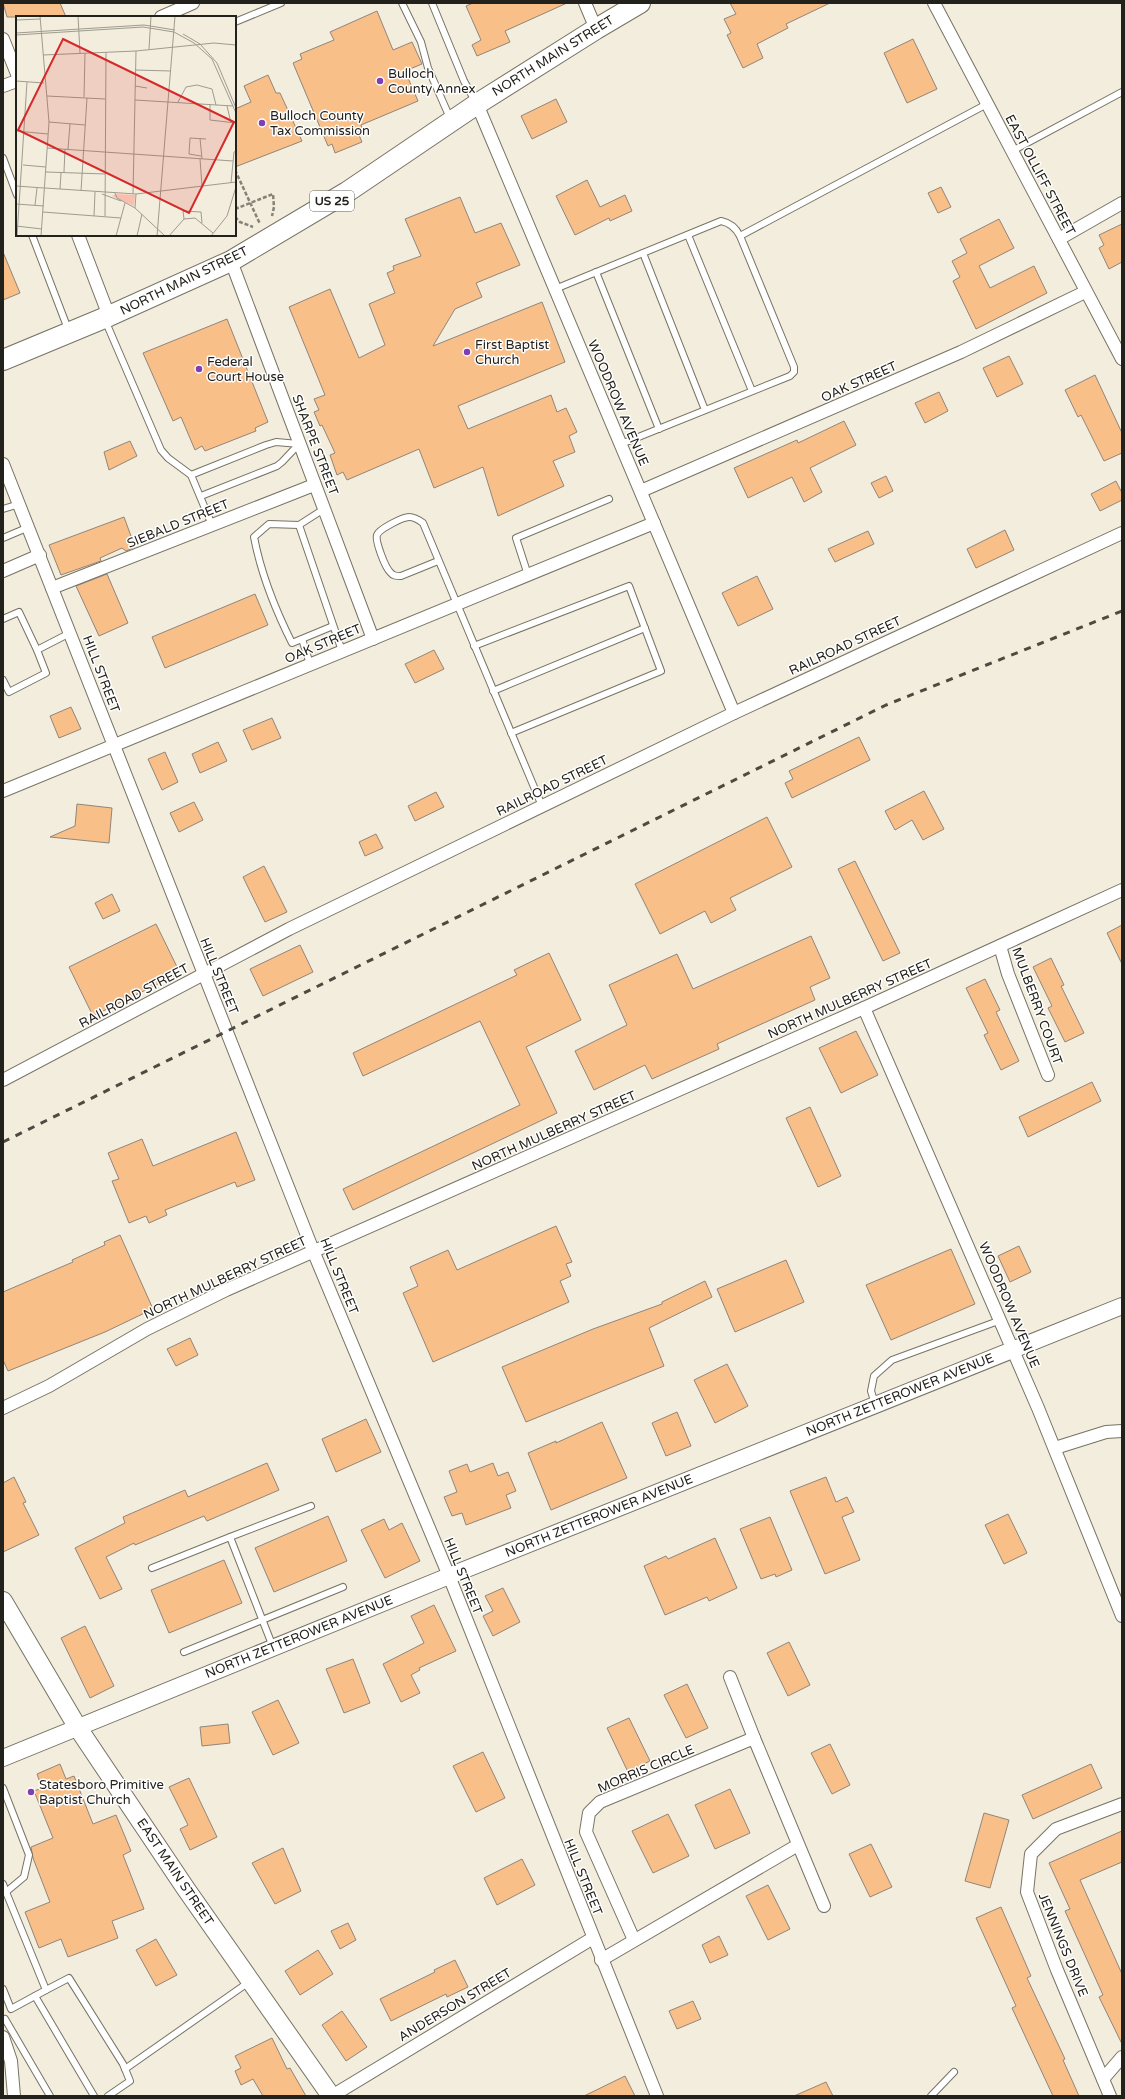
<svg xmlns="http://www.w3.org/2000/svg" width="1125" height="2099" font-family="'Varela Round',sans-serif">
  <rect width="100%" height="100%" fill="#f2eddc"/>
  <g fill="#f8bf89" stroke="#92857a">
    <path d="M 3,3 L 60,3 L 66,17 L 7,17 Z"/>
    <path d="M 473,3 L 567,3 L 505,31 L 510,42 L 477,56 L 472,45 L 481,40 L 466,6 Z"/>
    <path d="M 730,3 L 830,3 L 786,24 L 788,28 L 757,44 L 763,58 L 743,68 L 727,35 L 731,33 L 724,19 L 736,14 Z"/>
    <path d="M 377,11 L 393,50 L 412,42 L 422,64 L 405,71 L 418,101 L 361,125 L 363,131 L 358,133 L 362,142 L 335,153 L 332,144 L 328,146 L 293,63 L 302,59 L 300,54 L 334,40 L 330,32 Z"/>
    <path d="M 913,39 L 937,89 L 907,103 L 884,53 Z"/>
    <path d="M 268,75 L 276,93 L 280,93 L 302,141 L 235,167 L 235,109 L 251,102 L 244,86 Z"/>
    <path d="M 556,99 L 567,122 L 532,139 L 521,116 Z"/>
    <path d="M 587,180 L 600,207 L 625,195 L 632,211 L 610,221 L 609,218 L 575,235 L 556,196 Z"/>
    <path d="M 941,187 L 951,207 L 938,213 L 928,193 Z"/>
    <path d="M 460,197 L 475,233 L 501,223 L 520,265 L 476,283 L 482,297 L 455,309 L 433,346 L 542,302 L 565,362 L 458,406 L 468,429 L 551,395 L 557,412 L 566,408 L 577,432 L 569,436 L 575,452 L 553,461 L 564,486 L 498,516 L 483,467 L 434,488 L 419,449 L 347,480 L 343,472 L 337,475 L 330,455 L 335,453 L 322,425 L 320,426 L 314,412 L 319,410 L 314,399 L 325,395 L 289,307 L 330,289 L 359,358 L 385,345 L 369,304 L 395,293 L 387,273 L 394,270 L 393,266 L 421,256 L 405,219 Z"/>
    <path d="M 999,219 L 1014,248 L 979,266 L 990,288 L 1034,266 L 1047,293 L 976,329 L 953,281 L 960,277 L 952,261 L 967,253 L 960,239 Z"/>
    <path d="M 1122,224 L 1122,262 L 1109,269 L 1099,248 L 1104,245 L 1099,235 Z"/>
    <path d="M 3,252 L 20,293 L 3,300 Z"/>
    <path d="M 227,319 L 268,422 L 255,428 L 256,431 L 205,451 L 202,446 L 195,450 L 181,417 L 173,421 L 143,353 Z"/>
    <path d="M 1009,356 L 1023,384 L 997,397 L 983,368 Z"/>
    <path d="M 1095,375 L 1122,433 L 1122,453 L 1104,461 L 1081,415 L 1078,417 L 1065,390 Z"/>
    <path d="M 939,392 L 948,411 L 925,423 L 915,403 Z"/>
    <path d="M 844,421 L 856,445 L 810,468 L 822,492 L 804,502 L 792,477 L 748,498 L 734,468 L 797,440 L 798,443 Z"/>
    <path d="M 130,441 L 137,456 L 109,470 L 104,452 Z"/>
    <path d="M 886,476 L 893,491 L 879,498 L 871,483 Z"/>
    <path d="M 1116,481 L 1122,493 L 1122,500 L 1100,511 L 1091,494 Z"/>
    <path d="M 124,517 L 135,547 L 126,551 L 122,548 L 100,558 L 101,561 L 61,575 L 49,545 Z"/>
    <path d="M 1005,530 L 1014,550 L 976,568 L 967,549 Z"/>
    <path d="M 868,531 L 874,544 L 835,562 L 828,549 Z"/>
    <path d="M 107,574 L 128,623 L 99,636 L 76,586 Z"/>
    <path d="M 757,576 L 773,609 L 738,626 L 722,593 Z"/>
    <path d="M 255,594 L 268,625 L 165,668 L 152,637 Z"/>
    <path d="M 434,650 L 444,669 L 415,683 L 405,664 Z"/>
    <path d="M 71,707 L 81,729 L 59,738 L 50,716 Z"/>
    <path d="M 272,718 L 281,738 L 252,750 L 243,730 Z"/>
    <path d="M 859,737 L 870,760 L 792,798 L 785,783 L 793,779 L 789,771 Z"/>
    <path d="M 218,742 L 227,761 L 200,773 L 192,754 Z"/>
    <path d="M 165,752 L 178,782 L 162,790 L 148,759 Z"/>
    <path d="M 924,791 L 944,829 L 923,840 L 912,820 L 895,830 L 885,811 Z"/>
    <path d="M 436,792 L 444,807 L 415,821 L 408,806 Z"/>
    <path d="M 194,802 L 203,820 L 179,832 L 170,813 Z"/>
    <path d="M 77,804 L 112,808 L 109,843 L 50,837 L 75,826 Z"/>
    <path d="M 767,817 L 792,867 L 730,898 L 736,910 L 711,923 L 705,911 L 660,934 L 635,884 Z"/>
    <path d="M 376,834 L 383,848 L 365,856 L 359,842 Z"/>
    <path d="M 855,861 L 900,953 L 883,961 L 838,869 Z"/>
    <path d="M 264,866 L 287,912 L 265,922 L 243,877 Z"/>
    <path d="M 112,894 L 120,911 L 103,919 L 95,903 Z"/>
    <path d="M 156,924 L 180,973 L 93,1016 L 69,967 Z"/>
    <path d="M 1122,925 L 1122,964 L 1107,933 Z"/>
    <path d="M 811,936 L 830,978 L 810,987 L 815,1000 L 717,1044 L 719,1049 L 652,1079 L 645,1065 L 594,1090 L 575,1051 L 627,1025 L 609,985 L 677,954 L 693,989 Z"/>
    <path d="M 300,945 L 313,972 L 263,996 L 250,969 Z"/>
    <path d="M 549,953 L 581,1020 L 526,1047 L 557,1113 L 353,1210 L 343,1189 L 520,1105 L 480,1021 L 363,1076 L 353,1053 L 517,975 L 514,970 Z"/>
    <path d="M 1051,958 L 1064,985 L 1061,986 L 1084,1033 L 1065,1042 L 1048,1008 L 1052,1006 L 1033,967 Z"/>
    <path d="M 985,979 L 1000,1010 L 996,1012 L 1019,1061 L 1001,1070 L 984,1035 L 988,1033 L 966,988 Z"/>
    <path d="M 856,1031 L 878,1075 L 841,1093 L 819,1048 Z"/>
    <path d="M 1092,1082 L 1101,1101 L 1028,1137 L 1019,1117 Z"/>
    <path d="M 810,1107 L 841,1176 L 818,1187 L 786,1118 Z"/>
    <path d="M 236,1132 L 255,1180 L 237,1187 L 235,1182 L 165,1210 L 167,1215 L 149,1223 L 146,1216 L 129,1223 L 112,1181 L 119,1179 L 108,1153 L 142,1139 L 153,1166 Z"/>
    <path d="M 556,1226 L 572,1262 L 566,1264 L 571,1276 L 560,1281 L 569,1302 L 433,1362 L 403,1293 L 418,1286 L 410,1267 L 448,1250 L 457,1270 Z"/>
    <path d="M 120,1235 L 153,1309 L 105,1332 L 8,1371 L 3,1360 L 3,1292 L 73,1262 L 72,1260 L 105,1245 L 104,1242 Z"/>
    <path d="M 1019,1246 L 1031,1272 L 1010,1282 L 998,1256 Z"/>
    <path d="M 951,1249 L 975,1304 L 891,1340 L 866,1285 Z"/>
    <path d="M 786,1260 L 804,1302 L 735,1332 L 717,1289 Z"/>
    <path d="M 705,1281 L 712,1297 L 649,1328 L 664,1366 L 526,1422 L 502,1367 L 593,1329 L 662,1304 L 662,1302 Z"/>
    <path d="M 190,1338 L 198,1355 L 176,1366 L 167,1349 Z"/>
    <path d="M 727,1364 L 748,1406 L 715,1423 L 694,1380 Z"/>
    <path d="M 677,1412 L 691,1446 L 666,1456 L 652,1423 Z"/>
    <path d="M 366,1419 L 381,1452 L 336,1472 L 322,1439 Z"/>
    <path d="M 602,1422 L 627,1478 L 551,1510 L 528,1453 L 556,1441 L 556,1443 Z"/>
    <path d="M 267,1463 L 279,1490 L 207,1521 L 204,1516 L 135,1545 L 134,1543 L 106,1557 L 122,1589 L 100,1599 L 75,1548 L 125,1523 L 123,1517 L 185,1490 L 188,1497 Z"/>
    <path d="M 493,1463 L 498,1476 L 508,1472 L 516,1491 L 506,1495 L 511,1508 L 466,1525 L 462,1513 L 452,1516 L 444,1497 L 457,1492 L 449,1471 L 467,1464 L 470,1472 Z"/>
    <path d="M 14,1477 L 26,1502 L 23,1503 L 39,1535 L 3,1552 L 3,1483 Z"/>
    <path d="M 826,1477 L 836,1502 L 847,1497 L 854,1512 L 842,1517 L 860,1560 L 825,1574 L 790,1491 Z"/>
    <path d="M 1008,1514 L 1027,1553 L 1004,1564 L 985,1525 Z"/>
    <path d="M 328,1516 L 347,1561 L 274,1592 L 255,1548 Z"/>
    <path d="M 770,1517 L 792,1570 L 776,1577 L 775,1574 L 761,1579 L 740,1529 Z"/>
    <path d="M 384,1519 L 389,1530 L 402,1523 L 420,1561 L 385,1578 L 361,1530 Z"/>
    <path d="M 715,1538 L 737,1588 L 709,1601 L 707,1597 L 665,1615 L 644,1566 L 666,1556 L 668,1559 Z"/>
    <path d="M 224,1560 L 242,1603 L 169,1633 L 151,1590 Z"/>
    <path d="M 503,1588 L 520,1622 L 493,1636 L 483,1616 L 493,1611 L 485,1596 Z"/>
    <path d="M 434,1605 L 456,1651 L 419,1668 L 420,1670 L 411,1675 L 420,1693 L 401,1702 L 383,1664 L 424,1643 L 411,1616 Z"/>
    <path d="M 85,1626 L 114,1686 L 90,1698 L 61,1638 Z"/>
    <path d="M 789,1642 L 810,1685 L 788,1696 L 767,1653 Z"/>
    <path d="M 353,1659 L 370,1703 L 344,1713 L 326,1669 Z"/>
    <path d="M 687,1684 L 708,1728 L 686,1738 L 664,1695 Z"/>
    <path d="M 278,1700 L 299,1743 L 273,1755 L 252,1712 Z"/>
    <path d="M 629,1718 L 650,1761 L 628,1772 L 607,1728 Z"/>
    <path d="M 228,1724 L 230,1743 L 202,1746 L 200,1727 Z"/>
    <path d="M 830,1744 L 850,1785 L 832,1794 L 811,1753 Z"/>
    <path d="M 483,1752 L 505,1798 L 476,1812 L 453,1766 Z"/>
    <path d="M 60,1764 L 66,1779 L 74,1776 L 93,1824 L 116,1815 L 131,1851 L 123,1855 L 144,1909 L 112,1921 L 118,1938 L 68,1957 L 61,1939 L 39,1948 L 25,1912 L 50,1902 L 33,1858 L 31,1847 L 53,1838 L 34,1791 L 42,1788 L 37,1774 Z"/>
    <path d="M 1091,1764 L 1102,1788 L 1033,1819 L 1022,1795 Z"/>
    <path d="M 189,1778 L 217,1837 L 190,1850 L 180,1829 L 188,1825 L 169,1787 Z"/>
    <path d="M 730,1789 L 750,1833 L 715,1849 L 695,1805 Z"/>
    <path d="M 984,1813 L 1009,1820 L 990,1888 L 965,1881 Z"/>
    <path d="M 668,1814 L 689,1856 L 653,1873 L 632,1831 Z"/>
    <path d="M 1122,1831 L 1122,1862 L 1080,1880 L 1122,1974 L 1122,2044 L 1099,1997 L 1103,1995 L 1065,1911 L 1070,1909 L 1049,1863 Z"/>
    <path d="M 871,1844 L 892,1887 L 870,1897 L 849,1854 Z"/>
    <path d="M 283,1848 L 301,1891 L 275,1904 L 252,1863 Z"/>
    <path d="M 522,1859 L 535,1885 L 497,1905 L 484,1878 Z"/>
    <path d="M 768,1885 L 790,1929 L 768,1940 L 746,1896 Z"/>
    <path d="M 1001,1907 L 1031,1976 L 1027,1978 L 1065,2059 L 1063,2060 L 1079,2096 L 1053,2096 L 1012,2008 L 1016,2006 L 976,1918 Z"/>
    <path d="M 348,1923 L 356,1940 L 340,1949 L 331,1931 Z"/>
    <path d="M 719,1936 L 728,1955 L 710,1963 L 702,1945 Z"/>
    <path d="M 156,1939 L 177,1975 L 156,1986 L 136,1950 Z"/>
    <path d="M 318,1950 L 333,1974 L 300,1995 L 285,1971 Z"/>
    <path d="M 455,1960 L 468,1987 L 447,1997 L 446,1994 L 391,2021 L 380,1999 L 435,1972 L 434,1970 Z"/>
    <path d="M 693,2001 L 701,2019 L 677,2029 L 669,2011 Z"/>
    <path d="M 342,2011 L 367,2047 L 346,2061 L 322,2025 Z"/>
    <path d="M 272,2038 L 287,2069 L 290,2068 L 306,2096 L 263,2096 L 253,2079 L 241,2085 L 235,2071 L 241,2068 L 235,2056 Z"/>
    <path d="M 625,2076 L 635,2096 L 584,2096 Z"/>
    <path d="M 826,2082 L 833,2096 L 794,2096 Z"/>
  </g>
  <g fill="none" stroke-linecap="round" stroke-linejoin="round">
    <defs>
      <g id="service">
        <path d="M 402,3 L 421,42 L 428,68 L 450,118"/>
        <path d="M 432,3 L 464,81 L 475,101"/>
        <path d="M 235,22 L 281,3"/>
        <path d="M 1012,151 L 1122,92"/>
        <path d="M 3,158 L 17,195"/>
        <path d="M 32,235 L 68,329"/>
        <path d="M 688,235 L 752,391"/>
        <path d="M 643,253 L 705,410"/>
        <path d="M 596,272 L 659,429"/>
        <path d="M 555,289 L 721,221 C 731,223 736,228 740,236 L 987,104"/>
        <path d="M 105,320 L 161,450 L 168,458 L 191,475 L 212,525"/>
        <path d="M 621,444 L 790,376 L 794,372 L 794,367 L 740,236"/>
        <path d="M 191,475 L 266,445 L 276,442 L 299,444"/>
        <path d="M 201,496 L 277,466 L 282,462 L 299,444"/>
        <path d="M 3,509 L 19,504"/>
        <path d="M 324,509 L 299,525 L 269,524 L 254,537 C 261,574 275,609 292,643 L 333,626"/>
        <path d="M 299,525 L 342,651"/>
        <path d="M 3,538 L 29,527"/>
        <path d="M 438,561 L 401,576 C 396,576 393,576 390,572 C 385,567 375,541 377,535 C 379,529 403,517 409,517 C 415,517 419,520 423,523 L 542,806"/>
        <path d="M 528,575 L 516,538 L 609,499"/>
        <path d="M 3,619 L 19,612 L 37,650 L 46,673 L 9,692 L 3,680"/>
        <path d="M 302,639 L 310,664"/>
        <path d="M 474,646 L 629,586 L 661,671 L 511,733"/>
        <path d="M 37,650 L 70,633"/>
        <path d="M 493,691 L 645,628"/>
        <path d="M 875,1404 L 871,1391 L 874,1376 L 892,1360 L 1001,1320"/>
        <path d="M 230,1537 L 311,1506"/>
        <path d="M 152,1568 L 230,1537 L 273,1647"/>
        <path d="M 184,1652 L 343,1587"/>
        <path d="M 3,1788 L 29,1855 L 24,1877 L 6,1892 L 3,1884"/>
        <path d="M 3,1989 L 11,2009 L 46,1990 L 6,1892"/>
        <path d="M 46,1990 L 69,1978 L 123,2064 L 130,2081 L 108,2096"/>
        <path d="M 35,1996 L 94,2096"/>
        <path d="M 5,2019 L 50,2096"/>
        <path d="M 125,2069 L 249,1982"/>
        <path d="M 931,2096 L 954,2072"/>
      </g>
      <g id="minor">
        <path d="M 585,3 L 596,29"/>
        <path d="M 934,3 L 1122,359"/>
        <path d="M 161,17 L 193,3"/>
        <path d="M 3,39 L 17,74"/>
        <path d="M 3,86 L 17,81"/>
        <path d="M 477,104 L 734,713"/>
        <path d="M 78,235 L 109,316"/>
        <path d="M 1059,239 L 1122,203"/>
        <path d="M 231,261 L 373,639"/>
        <path d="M 3,464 L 314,1253 L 449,1576 L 657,2096"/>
        <path d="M 641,491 L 961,352 L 1085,292"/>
        <path d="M 3,571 L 40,555"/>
        <path d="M 52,588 L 314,485"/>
        <path d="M 3,791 L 654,523"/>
        <path d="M 1000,946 L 1008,974 L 1048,1075"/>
        <path d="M 864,1008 L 1038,1408 L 1122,1616"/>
        <path d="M 3,1080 L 289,929 L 734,713 L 1122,533"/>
        <path d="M 3,1408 L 49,1386 L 147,1329 L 226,1290 L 864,1008 L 1122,890"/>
        <path d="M 1055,1448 L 1106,1432 L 1122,1431"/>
        <path d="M 730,1677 L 754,1738"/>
        <path d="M 634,1940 L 586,1832 L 589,1813 L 600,1802 L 754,1738 L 824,1906"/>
        <path d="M 601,1960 L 798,1845"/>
        <path d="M 3,2037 L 11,2061 L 14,2096"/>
        <path d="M 1103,2079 L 1122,2057"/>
        <path d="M 332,2096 L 593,1938"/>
        <path d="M 1110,2096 L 1057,1970 L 1027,1892 L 1031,1854 L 1056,1829 L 1122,1804"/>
      </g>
      <path id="tertiary" d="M 3,1758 L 449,1576 L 1122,1306"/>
      <path id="secondary" d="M 3,1601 L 78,1728 L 186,1889 L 331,2096"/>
      <path id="primary" d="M 3,360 L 109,316 L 231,261 L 347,192 L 477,104 L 596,29 L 640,3"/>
    </defs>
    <use href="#service" stroke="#777364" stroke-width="8"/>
    <use href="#minor" stroke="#777364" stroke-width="14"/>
    <use href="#tertiary" stroke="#777364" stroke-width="18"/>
    <use href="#secondary" stroke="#777364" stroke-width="20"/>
    <use href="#primary" stroke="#777364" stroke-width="22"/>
    <g stroke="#858277" stroke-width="2.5" stroke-dasharray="4 2" stroke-linecap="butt">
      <path d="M 235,170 L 260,224"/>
      <path d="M 235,209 L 273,194 L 274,207 L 272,216"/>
      <path d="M 235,217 L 240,222 L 253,227"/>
    </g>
    <use href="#service" stroke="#fff" stroke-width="6"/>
    <use href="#minor" stroke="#fff" stroke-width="12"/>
    <use href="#tertiary" stroke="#fff" stroke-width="16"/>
    <use href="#secondary" stroke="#fff" stroke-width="18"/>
    <use href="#primary" stroke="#fff" stroke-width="20"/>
    <path stroke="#4c4a41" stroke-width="3" stroke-dasharray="7 7" stroke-linecap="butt" d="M 3,1142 L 886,705 L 1122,611"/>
  </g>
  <g fill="#813db1" stroke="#fff" stroke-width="1.5">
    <circle cx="380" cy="81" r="4"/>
    <circle cx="262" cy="123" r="4"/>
    <circle cx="467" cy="352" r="4"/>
    <circle cx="199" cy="369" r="4"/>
    <circle cx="31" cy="1792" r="4"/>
  </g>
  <g text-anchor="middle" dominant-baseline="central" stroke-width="3" stroke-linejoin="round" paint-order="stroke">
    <rect fill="#fff" stroke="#65645f" stroke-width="1" x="310" y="191" width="44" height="20" rx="3"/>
    <g font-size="12" font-weight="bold" fill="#23211b">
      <text x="332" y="201">US 25</text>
    </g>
    <g font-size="13" fill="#23211b" stroke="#fff">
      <text transform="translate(553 56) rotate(-32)">NORTH MAIN STREET</text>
      <text transform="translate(1040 175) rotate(62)">EAST OLLIFF STREET</text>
      <text transform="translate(184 281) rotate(-26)">NORTH MAIN STREET</text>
      <text transform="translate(859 382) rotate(-24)">OAK STREET</text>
      <text transform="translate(618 403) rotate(67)">WOODROW AVENUE</text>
      <text transform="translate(315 445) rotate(69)">SHARPE STREET</text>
      <text transform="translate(178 524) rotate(-22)">SIEBALD STREET</text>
      <text transform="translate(323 644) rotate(-23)">OAK STREET</text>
      <text transform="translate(845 646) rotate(-25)">RAILROAD STREET</text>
      <text transform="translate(101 674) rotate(69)">HILL STREET</text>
      <text transform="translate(552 786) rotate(-26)">RAILROAD STREET</text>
      <text transform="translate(219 976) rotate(68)">HILL STREET</text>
      <text transform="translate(134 996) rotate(-28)">RAILROAD STREET</text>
      <text transform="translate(850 999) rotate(-24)">NORTH MULBERRY STREET</text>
      <text transform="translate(1037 1006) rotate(70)">MULBERRY COURT</text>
      <text transform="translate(554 1131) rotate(-24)">NORTH MULBERRY STREET</text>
      <text transform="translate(339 1276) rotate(68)">HILL STREET</text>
      <text transform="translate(225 1278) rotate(-25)">NORTH MULBERRY STREET</text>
      <text transform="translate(1009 1305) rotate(67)">WOODROW AVENUE</text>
      <text transform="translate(900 1395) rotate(-22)">NORTH ZETTEROWER AVENUE</text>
      <text transform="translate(599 1516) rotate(-22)">NORTH ZETTEROWER AVENUE</text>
      <text transform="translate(463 1576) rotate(68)">HILL STREET</text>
      <text transform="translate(299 1637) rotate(-22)">NORTH ZETTEROWER AVENUE</text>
      <text transform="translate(646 1769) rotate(-23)">MORRIS CIRCLE</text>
      <text transform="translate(175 1872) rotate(56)">EAST MAIN STREET</text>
      <text transform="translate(583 1877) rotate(68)">HILL STREET</text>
      <text transform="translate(1063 1945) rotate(68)">JENNINGS DRIVE</text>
      <text transform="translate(455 2005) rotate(-31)">ANDERSON STREET</text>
    </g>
    <g font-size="13" fill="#23211b" stroke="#fff" text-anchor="start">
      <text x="388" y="74">Bulloch<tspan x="388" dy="15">County Annex</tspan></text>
      <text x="270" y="116">Bulloch County<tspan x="270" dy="15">Tax Commission</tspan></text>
      <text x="475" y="345">First Baptist<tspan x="475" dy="15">Church</tspan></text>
      <text x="207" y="362">Federal<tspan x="207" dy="15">Court House</tspan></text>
      <text x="39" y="1785">Statesboro Primitive<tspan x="39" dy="15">Baptist Church</tspan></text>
    </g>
  </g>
  <g transform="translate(16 16)">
    <rect width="220" height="220" fill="#f2eddc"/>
    <path d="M 100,178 L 119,179 L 118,190 L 96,180 Z" fill="#fbbdad"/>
    <path fill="none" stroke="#9f9b8f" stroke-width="1" d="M 24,0 L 33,106 L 25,220M 62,0 L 64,37M 0,4 L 24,3M 0,17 L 128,9 L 159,14M 167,18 L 184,28 L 201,47 L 220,92M 0,19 L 127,11 L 158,16 L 178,27 L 196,43 L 220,97M 133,33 L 135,0M 27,39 L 120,35 L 198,27 L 220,29M 119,54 L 155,55M 0,65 L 28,67M 119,70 L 131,72M 31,80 L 89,83M 68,81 L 69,37M 119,84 L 217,90M 162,86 L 170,71 L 181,69 L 196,73 L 200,89M 194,88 L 194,104 L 220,107M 211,90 L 215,107M 33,106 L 69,109M 0,115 L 32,118M 184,122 L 186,143M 31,132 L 217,145M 52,133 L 54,108M 185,140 L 173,138 L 174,122 L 190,123M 184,143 L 186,170M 7,149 L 30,151M 30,156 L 90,158M 48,156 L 49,133M 215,167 L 218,136 L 220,135M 0,170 L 28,172M 29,172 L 120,178 L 220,166M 44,173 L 45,157M 65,175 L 71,82M 99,177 L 101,182 L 119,192 L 149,220M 86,178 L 105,185M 117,178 L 120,35M 0,188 L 28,190M 19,189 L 21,172M 119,192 L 120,178M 27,196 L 105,202M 78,200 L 79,176M 89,200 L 90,36M 168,203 L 179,202 L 197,217M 0,210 L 26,213M 1,220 L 11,66M 100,220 L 109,187M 121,220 L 126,198M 141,220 L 159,0M 153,220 L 168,203 L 167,195 L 185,196 L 186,207M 195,220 L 211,200 L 220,171"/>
    <path fill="#d62828" fill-opacity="0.15" stroke="#d62828" stroke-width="2" d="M 47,23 L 218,106 L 173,197 L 2,114 Z"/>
    <rect width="220" height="220" fill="none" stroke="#23211b" stroke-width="2"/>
  </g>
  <rect width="1125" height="2099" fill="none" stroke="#23211b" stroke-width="8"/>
</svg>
